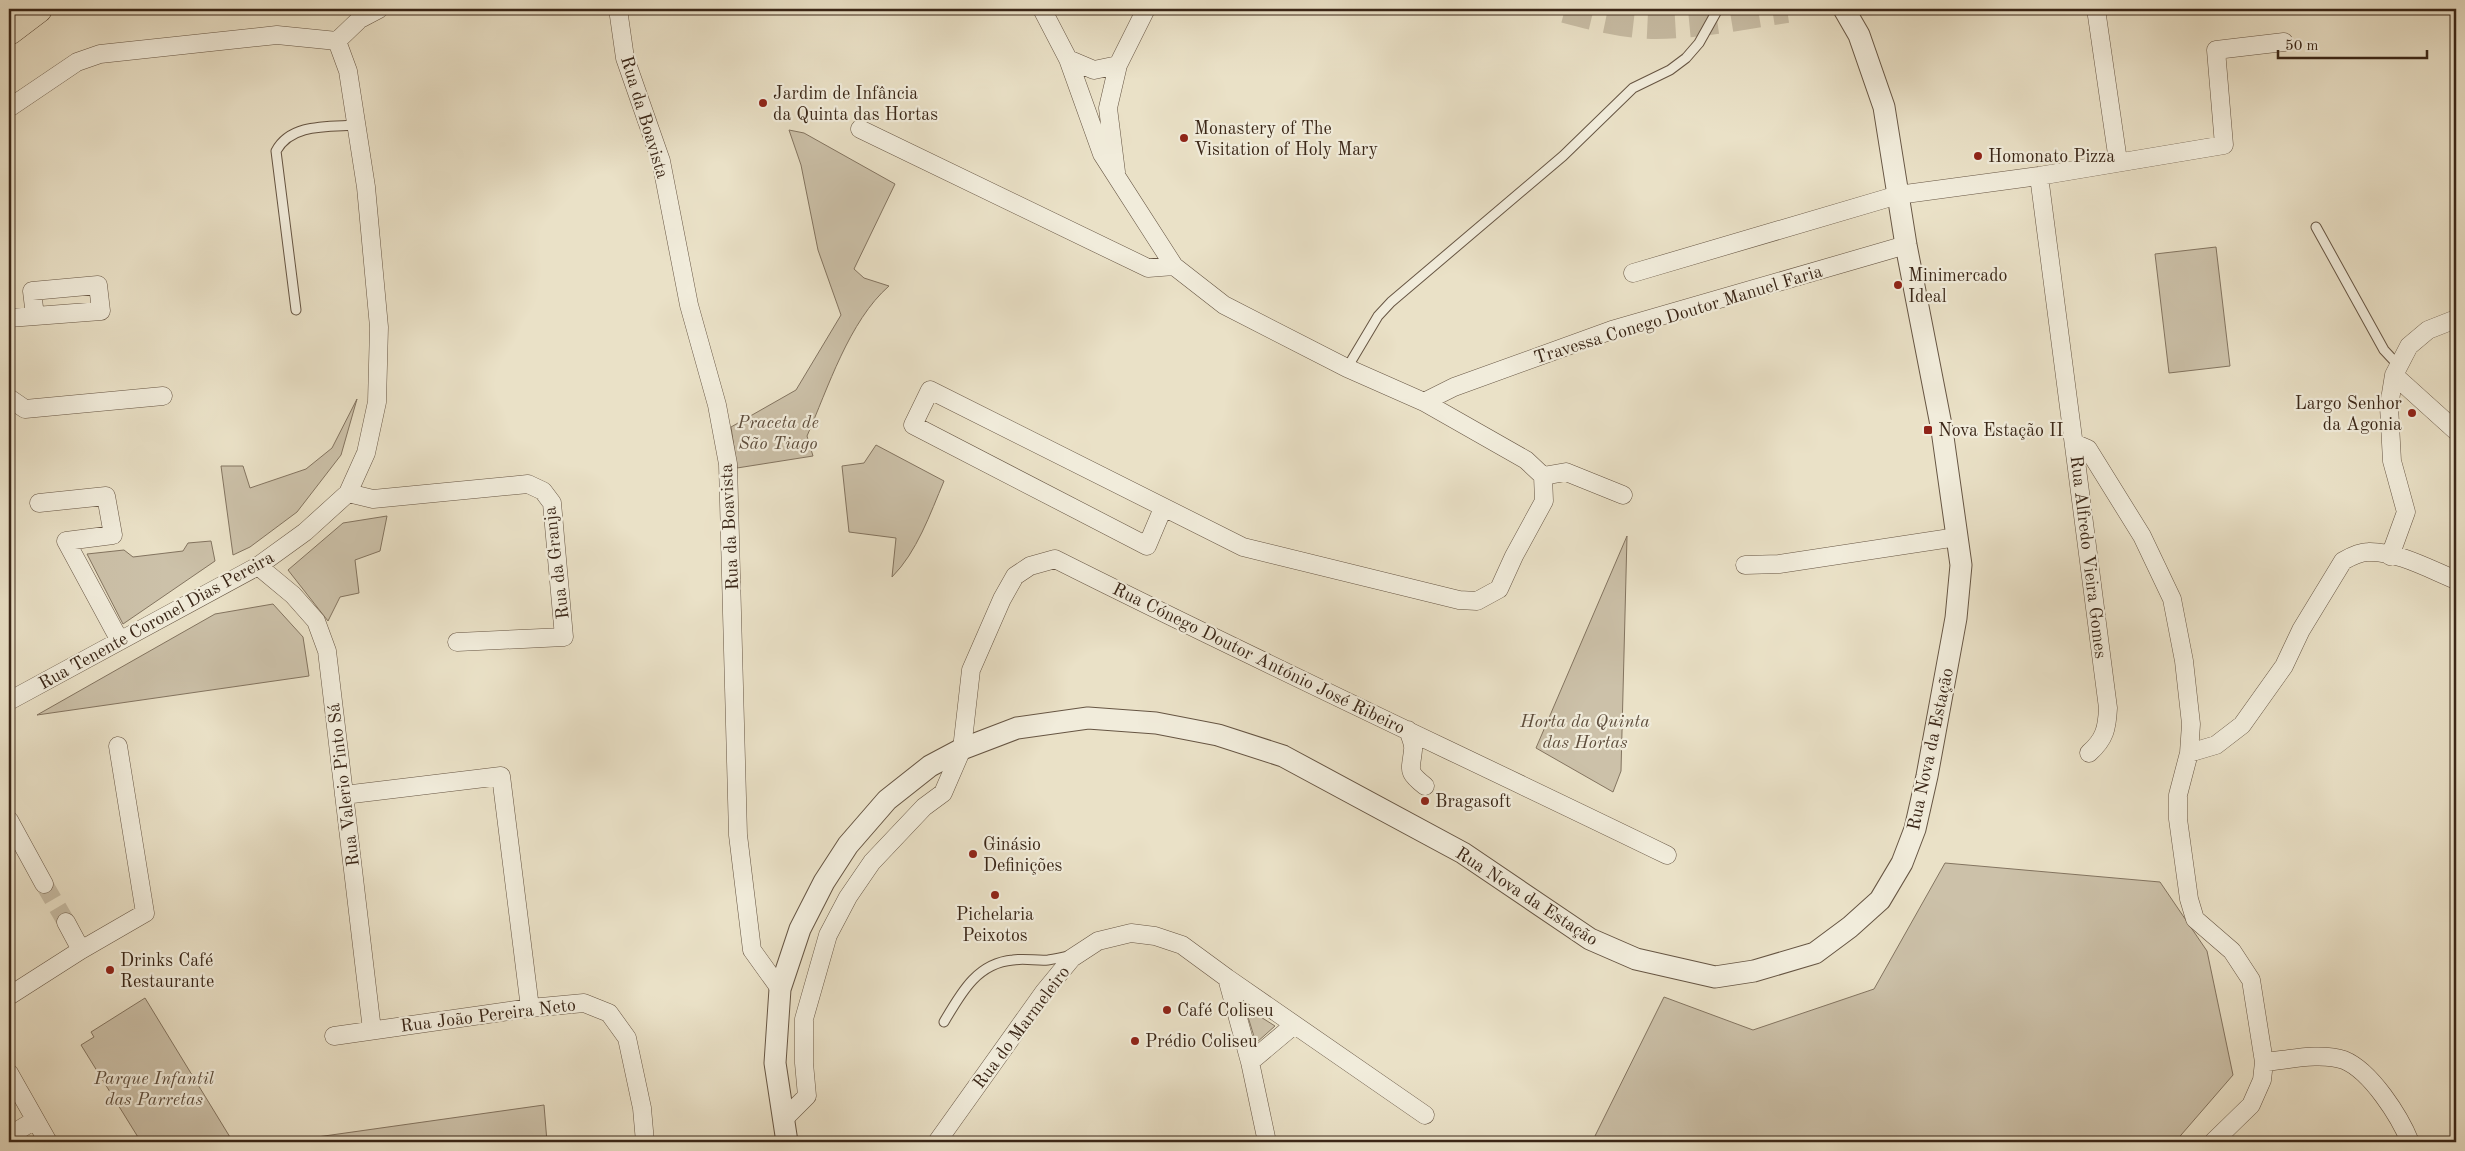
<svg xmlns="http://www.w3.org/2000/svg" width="2465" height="1151" viewBox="0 0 2465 1151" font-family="'Old Standard TT',serif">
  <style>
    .green { fill: #ccc1a9; stroke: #837460 }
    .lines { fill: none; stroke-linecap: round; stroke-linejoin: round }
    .minor-tunnel { stroke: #c7bca4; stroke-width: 18; stroke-dasharray: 18 9; stroke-linecap: butt }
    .trunk-tunnel { stroke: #c7bca4; stroke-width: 28; stroke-dasharray: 28 14; stroke-linecap: butt }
    .service-casing { stroke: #665543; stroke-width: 11 }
    .minor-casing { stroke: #665543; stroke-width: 19 }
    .tertiary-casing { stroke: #665543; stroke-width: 23 }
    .trunk-casing { stroke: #3a2617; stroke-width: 29 }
    .service { stroke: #f1ecdb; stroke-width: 9 }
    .minor { stroke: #f1ecdb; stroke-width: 18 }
    .tertiary { stroke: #f1ecdb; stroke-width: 21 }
    .trunk { stroke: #eae1c7; stroke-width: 28 }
    .poi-dot { fill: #8f2418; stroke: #f1ecdb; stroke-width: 2 }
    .labels { text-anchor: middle; stroke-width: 4.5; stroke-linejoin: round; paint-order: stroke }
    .poi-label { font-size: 18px; fill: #3a2617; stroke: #f1ecdb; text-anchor: start }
    .street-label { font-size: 18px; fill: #3a2617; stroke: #f1ecdb }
    .park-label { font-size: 18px; font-style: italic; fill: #5e4d3c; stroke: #f1ecdb }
  </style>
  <rect width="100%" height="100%" fill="#eae1c7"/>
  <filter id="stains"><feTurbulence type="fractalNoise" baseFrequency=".004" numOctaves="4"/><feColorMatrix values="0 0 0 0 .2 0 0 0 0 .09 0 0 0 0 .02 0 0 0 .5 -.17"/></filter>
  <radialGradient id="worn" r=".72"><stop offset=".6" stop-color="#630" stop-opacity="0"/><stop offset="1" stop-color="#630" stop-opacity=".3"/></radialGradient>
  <path class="green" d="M789,130L804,133L895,184L854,269L864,278L889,286C849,321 828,388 807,436L813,456L737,468L731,427L796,390L841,315L818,250L801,165Z
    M2216,247L2230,366L2169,373L2155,254Z
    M357,399L341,455L297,512L250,547L233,555L221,466H243L250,488L306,469L332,448Z
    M876,445L944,481C930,514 917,552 892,577L896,538L849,532L842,466L864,463Z
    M387,516L380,551L355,560L359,593L340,597L328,621L288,570L343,523Z
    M1627,536L1621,771L1613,792L1536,748Z
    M211,541L215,561L123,624L87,554L124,550L133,557L183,551L188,543Z
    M273,604L303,637L309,676L37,715L215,614Z
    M1945,863L2160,882L2207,951L2233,1075L2175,1142H1592L1664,997L1753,1030L1874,989Z
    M145,998L233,1142H141L81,1045L94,1037L91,1032Z
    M1245,1007L1275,1026L1256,1043Z
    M544,1105L547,1142H310V1138Z"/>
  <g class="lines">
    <path class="minor-tunnel" d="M44,884L66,922"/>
    <path class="trunk-tunnel" d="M1565,9C1595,17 1626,25 1656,25C1700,25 1744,15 1787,9"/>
    <defs>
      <path id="service" d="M2316,227L2384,350L2398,365
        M296,310L276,151C291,123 328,127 357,125
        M1347,368L1378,316L1391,302L1563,156L1633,88L1670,70L1686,58L1699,43L1718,9
        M944,1022C961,993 977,963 1013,960C1025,958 1037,961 1048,960C1056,959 1064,957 1071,955"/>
      <path id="minor" d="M618,9L625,58L661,161L689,305L717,405L728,464L738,835L752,950L780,989
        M1042,9L1068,59L1102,154L1174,266L1224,305L1347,368L1424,402L1526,460L1543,476L1544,501L1514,556L1499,589L1477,601L1459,600L1243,547L930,390L913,425L1147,546L1163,508
        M2096,9L2118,161
        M337,41L360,19L379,9
        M1068,59L1094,70L1118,65
        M9,108L77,62L100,54L277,35L337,41L348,71L366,187L379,327L377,402L366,453L348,493L305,532L258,566L9,701
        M860,129L1148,268L1174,266
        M1116,172L1108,108L1118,65L1146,9
        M2039,176L2108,708C2107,728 2105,739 2089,753
        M1633,273L1898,195L2039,176L2224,145L2216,50L2284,42
        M9,318L101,311L98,285L32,291L35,316
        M2394,375L2456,431
        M9,398L25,409L163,396
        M1424,402L1454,387L1612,330L1906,245
        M2074,443L2088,449L2142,536L2172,599L2184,661L2191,724L2189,753L2178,795V819L2189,899L2195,919L2232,951L2251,980L2264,1062L2262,1080L2251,1105L2213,1142
        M1543,476L1566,472L1623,495
        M348,493L373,499L528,484L543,491L552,503L564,637L457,642
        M39,503L106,496L113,535L66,541L120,641
        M2390,556L2406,512L2392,461L2389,406L2394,375L2409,346L2428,330L2456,319
        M1745,565L1779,564L1957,537
        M258,566L293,595L316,621L327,651L372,1030
        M1408,730C1410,736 1414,744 1413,750C1411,771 1406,771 1425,786
        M2189,753L2216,745L2242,725L2284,666L2301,630L2343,561C2350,557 2359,552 2368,552C2397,551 2429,569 2456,580
        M344,795L501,776L530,1008
        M9,820L44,884
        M66,922L81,950
        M1227,978L1425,1115
        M9,996L81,950L145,913L118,746
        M334,1036L530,1008L584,1003L609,1013L627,1038L642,1108L645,1142
        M1250,1062L1294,1025
        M2264,1062C2288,1060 2320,1052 2344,1060C2371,1071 2400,1117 2410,1142
        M9,1073L48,1142
        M783,1120L807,1096L804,1063V1019L828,935L848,897L872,862L924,807L943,793L962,749L971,670L1002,599L1015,576L1030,566L1055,559C1258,661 1463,756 1667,855
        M9,1136L35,1120
        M937,1142L1044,992L1072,958L1098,941L1131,933L1155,936L1182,945L1227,978L1250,1062L1267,1142"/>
      <path id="tertiary" d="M787,1142L775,1063L780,989L800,929L824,882L848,845L887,800L930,766L962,749L1017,728L1088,718L1156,723L1218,735L1283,756L1463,853L1590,939L1636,959L1715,977L1754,971L1815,953L1850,927L1880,900L1902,863L1915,829L1927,776L1956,618L1961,565L1942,430L1906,245L1884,107L1859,35L1844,9"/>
      <path id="trunk" d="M9,31L38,9"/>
    </defs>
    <use href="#service" class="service-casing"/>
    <use href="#minor" class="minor-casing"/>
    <use href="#tertiary" class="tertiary-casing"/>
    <use href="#trunk" class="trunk-casing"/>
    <use href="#service" class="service"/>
    <use href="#minor" class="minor"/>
    <use href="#tertiary" class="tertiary"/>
    <use href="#trunk" class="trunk"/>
  </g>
  <g class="poi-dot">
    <circle cx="763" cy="103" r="5"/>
    <circle cx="1184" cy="138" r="5"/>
    <circle cx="1978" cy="156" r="5"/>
    <circle cx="1898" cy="285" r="5"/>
    <circle cx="2412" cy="413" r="5"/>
    <rect x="1923" y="425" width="10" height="10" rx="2.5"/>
    <circle cx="1425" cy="801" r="5"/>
    <circle cx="973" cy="854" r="5"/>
    <circle cx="995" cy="895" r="5"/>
    <circle cx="110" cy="970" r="5"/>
    <circle cx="1167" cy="1010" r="5"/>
    <circle cx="1135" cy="1041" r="5"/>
  </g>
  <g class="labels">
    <g class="poi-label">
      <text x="773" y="99">Jardim de Infância<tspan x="773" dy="21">da Quinta das Hortas</tspan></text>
      <text x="1194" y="134">Monastery of The<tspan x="1194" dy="21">Visitation of Holy Mary</tspan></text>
      <text x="1988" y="162">Homonato Pizza</text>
      <text x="1908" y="281">Minimercado<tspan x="1908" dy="21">Ideal</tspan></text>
      <text x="2402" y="409" text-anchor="end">Largo Senhor<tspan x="2402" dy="21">da Agonia</tspan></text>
      <text x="1938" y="436">Nova Estação II</text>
      <text x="1435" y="807">Bragasoft</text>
      <text x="983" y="850">Ginásio<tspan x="983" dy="21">Definições</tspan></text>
      <text x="995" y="920" text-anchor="middle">Pichelaria<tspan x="995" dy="21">Peixotos</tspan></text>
      <text x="120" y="966">Drinks Café<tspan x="120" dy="21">Restaurante</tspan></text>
      <text x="1177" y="1016">Café Coliseu</text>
      <text x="1145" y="1047">Prédio Coliseu</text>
    </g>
    <g class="street-label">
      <text transform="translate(645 117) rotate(73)" y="6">Rua da Boavista</text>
      <text transform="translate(1678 314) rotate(-17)" y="6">Travessa Conego Doutor Manuel Faria</text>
      <text transform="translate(729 527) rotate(-93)" y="6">Rua da Boavista</text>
      <text transform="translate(2089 557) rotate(83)" y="6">Rua Alfredo Vieira Gomes</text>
      <text transform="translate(556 563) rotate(-97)" y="6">Rua da Granja</text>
      <text transform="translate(156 620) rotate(-29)" y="6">Rua Tenente Coronel Dias Pereira</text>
      <text transform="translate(1259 658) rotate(26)" y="6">Rua Cónego Doutor António José Ribeiro</text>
      <text transform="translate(1930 749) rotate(-78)" y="6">Rua Nova da Estação</text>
      <text transform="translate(343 785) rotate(-97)" y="6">Rua Valerio Pinto Sá</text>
      <text transform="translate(1527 896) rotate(33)" y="6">Rua Nova da Estação</text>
      <text transform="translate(488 1015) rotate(-7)" y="6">Rua João Pereira Neto</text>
      <text transform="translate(1021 1027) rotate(-53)" y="6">Rua do Marmeleiro</text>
    </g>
    <g class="park-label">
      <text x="778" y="428">Praceta de<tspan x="778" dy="21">São Tiago</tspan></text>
      <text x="1585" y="727">Horta da Quinta<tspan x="1585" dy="21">das Hortas</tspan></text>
      <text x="154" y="1084">Parque Infantil<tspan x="154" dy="21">das Parretas</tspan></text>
    </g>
  </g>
  <rect width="2465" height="1151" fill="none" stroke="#eae1c7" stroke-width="30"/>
  <rect x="10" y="10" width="2445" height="1131" fill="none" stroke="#3a2617" stroke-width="2.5"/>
  <rect x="15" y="15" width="2435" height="1121" fill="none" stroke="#3a2617"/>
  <path d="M2278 50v8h149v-8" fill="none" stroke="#3a2617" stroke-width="2.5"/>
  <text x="2285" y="50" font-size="15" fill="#3a2617" stroke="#f1ecdb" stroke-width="4" paint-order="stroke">50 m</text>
  <rect width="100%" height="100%" filter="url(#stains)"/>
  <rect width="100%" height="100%" fill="url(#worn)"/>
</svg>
